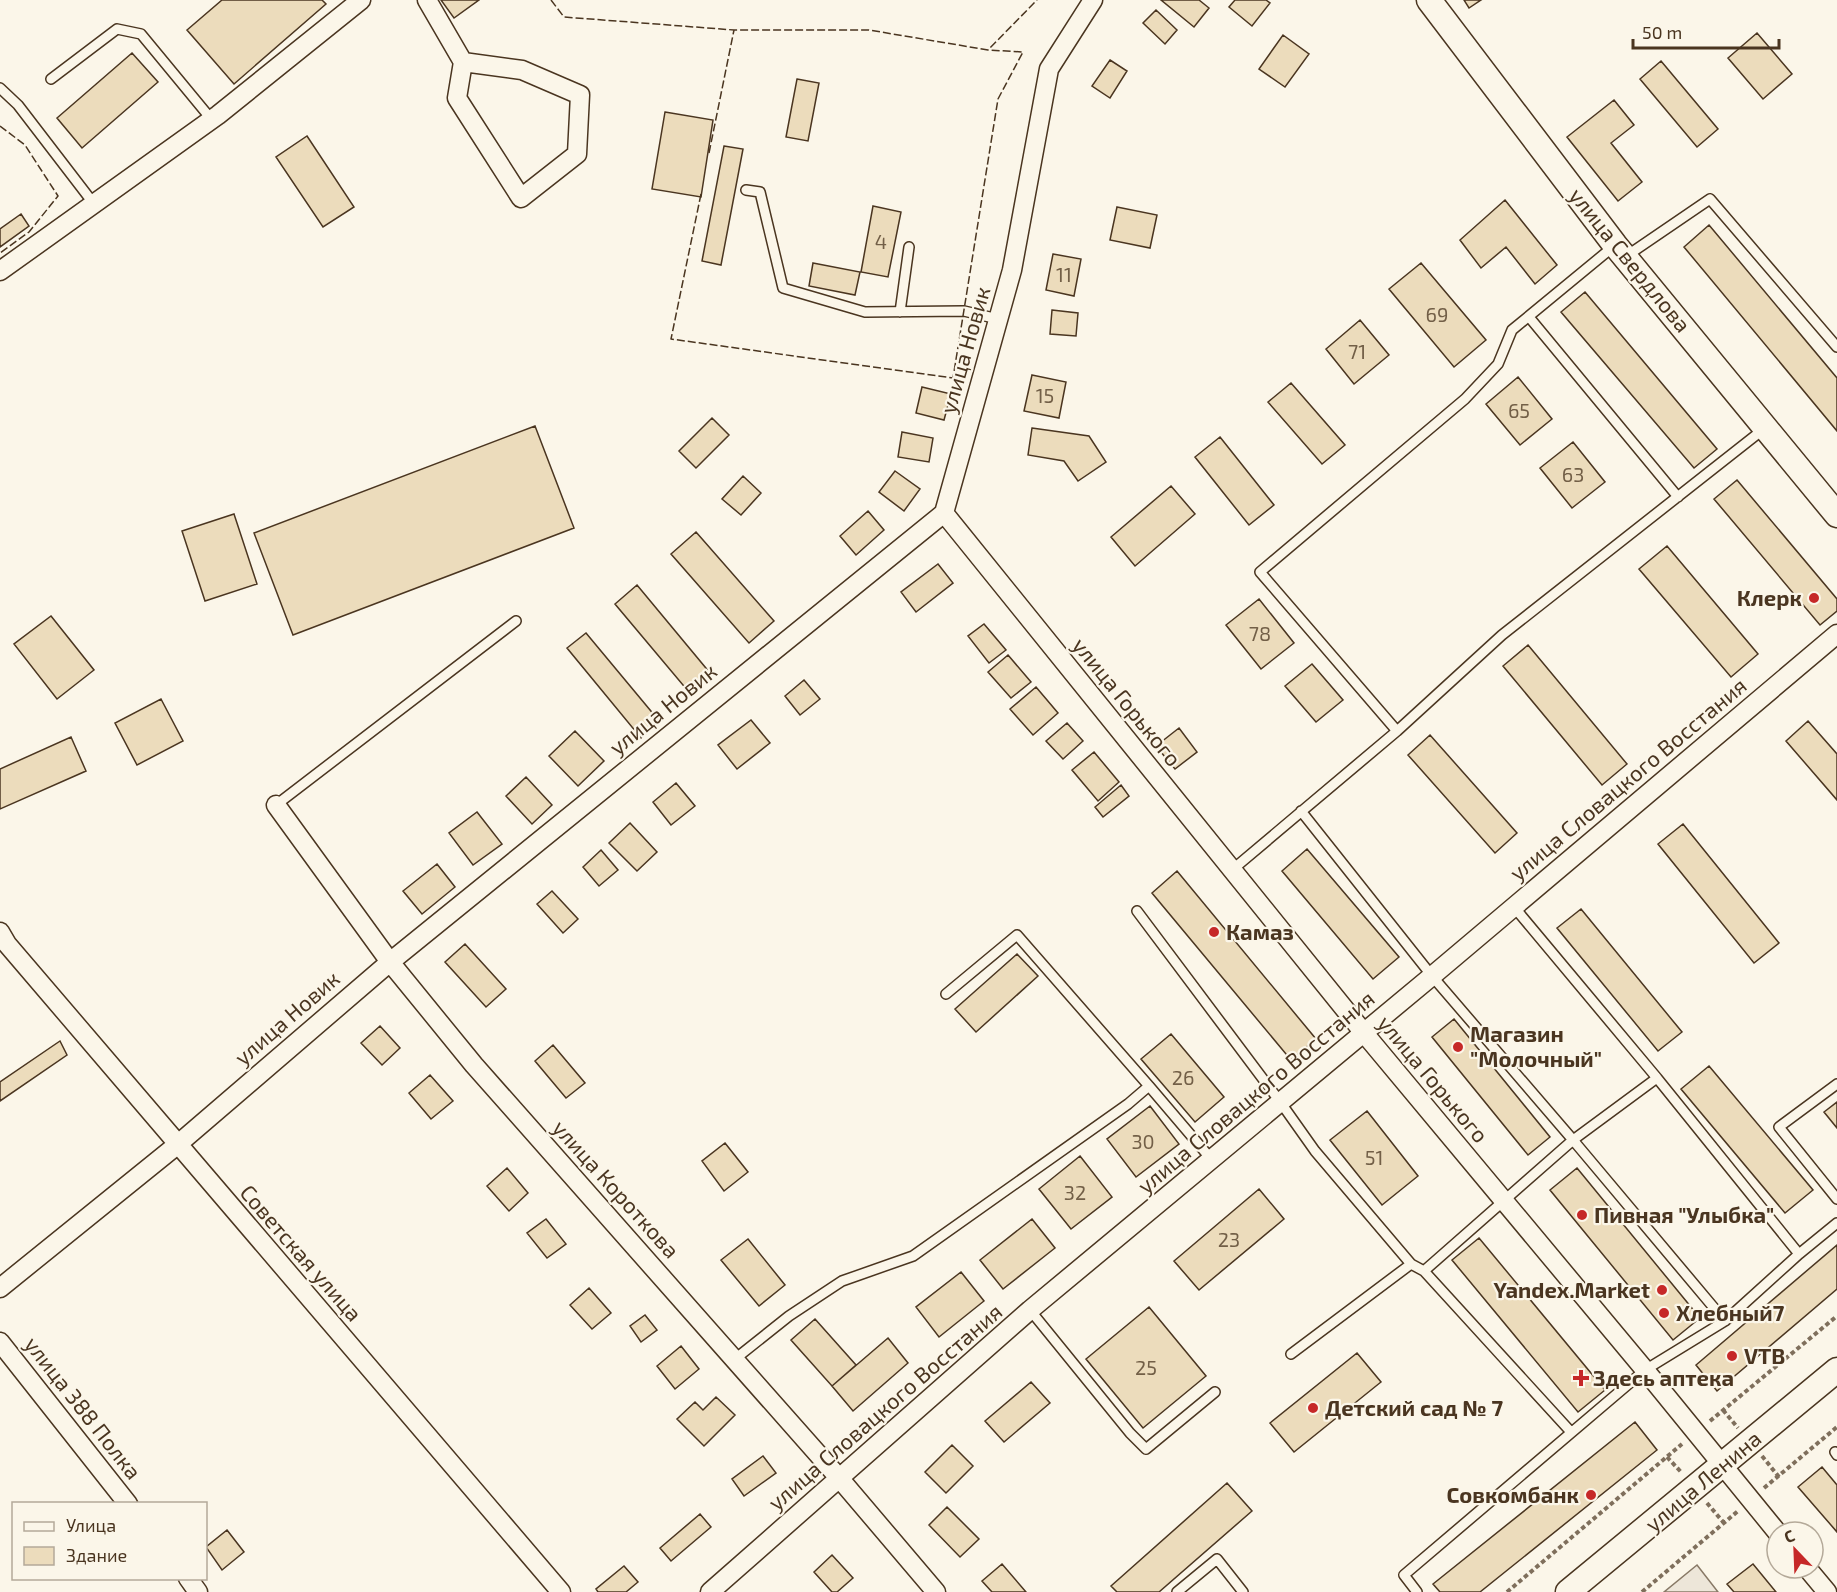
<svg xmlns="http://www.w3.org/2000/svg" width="1837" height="1592" viewBox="0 0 1837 1592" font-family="'Exo 2',sans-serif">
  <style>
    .green { fill: #ede6d9; stroke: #887966; stroke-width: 1.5 }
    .building { fill: #ecdcbc; stroke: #4a3520; stroke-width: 1.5 }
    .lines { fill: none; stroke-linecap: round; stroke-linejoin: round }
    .lane-casing { stroke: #4a3520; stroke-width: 12 }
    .street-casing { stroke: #4a3520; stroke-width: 21 }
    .secondary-casing { stroke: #4a3520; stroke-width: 27 }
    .path { stroke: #7f6f5c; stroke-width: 4; stroke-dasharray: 4.5 3; stroke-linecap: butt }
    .lane { stroke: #fbf6e9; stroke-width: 9 }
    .street { stroke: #fbf6e9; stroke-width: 18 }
    .secondary { stroke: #fbf6e9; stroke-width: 24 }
    .fence { stroke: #4a3520; stroke-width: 1.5; stroke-dasharray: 8 3; stroke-linecap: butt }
    .poi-dot { fill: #c62828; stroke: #fbf6e9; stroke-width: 2 }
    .labels { text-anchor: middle; stroke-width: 4.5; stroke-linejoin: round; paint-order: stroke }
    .number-label { font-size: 20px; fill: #725f47 }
    .street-label { font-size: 22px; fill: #4a3520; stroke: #fbf6e9 }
    .poi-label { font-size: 22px; font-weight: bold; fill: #4a3520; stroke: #fbf6e9; text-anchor: start }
  </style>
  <rect width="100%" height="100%" fill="#fbf6e9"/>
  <path class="green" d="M1697,1565L1718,1592H1664Z"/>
  <path class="building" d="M222,0H322L326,4L234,84L187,30Z
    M441,0H479L454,18Z
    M1161,0H1199L1209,8L1194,27Z
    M1235,0H1266L1270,3L1252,26L1229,7Z
    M1464,0H1481L1469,8Z
    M1156,10L1177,30L1165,44L1143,23Z
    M1757,33L1792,74L1763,99L1728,58Z
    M1283,35L1309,54L1285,87L1259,69Z
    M132,53L158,82L82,148L57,118Z
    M1110,60L1127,71L1110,98L1092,86Z
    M1661,61L1718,129L1697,147L1640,79Z
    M797,79L819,83L808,141L786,137Z
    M1614,100L1634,125L1611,143L1642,182L1618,201L1567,137Z
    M665,112L713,120L701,197L652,189Z
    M307,136L354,207L323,227L276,157Z
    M724,146L743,149L721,265L702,261Z
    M1505,200L1557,265L1535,284L1506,247L1481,268L1460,240Z
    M873,206L901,212L888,277L861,272Z
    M1117,207L1157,215L1150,248L1110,240Z
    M21,214L29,226L0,247V229Z
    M1709,225L1837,378V431L1684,247Z
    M1053,254L1081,259L1074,296L1046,290Z
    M813,263L860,272L855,295L809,286Z
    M1421,263L1486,340L1454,367L1389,289Z
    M1585,292L1717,449L1694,468L1561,312Z
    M1052,310L1078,313L1076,336L1050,334Z
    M1360,320L1389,355L1354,384L1326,349Z
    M1032,375L1066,382L1059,418L1024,411Z
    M1518,377L1552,419L1520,445L1486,404Z
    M1291,383L1345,445L1322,464L1268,402Z
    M922,387L951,394L944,420L916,413Z
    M712,418L729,435L696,468L679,451Z
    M535,426L574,528L293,635L254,533Z
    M1032,428L1089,436L1106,462L1078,481L1064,461L1028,455Z
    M902,432L933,438L929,462L898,457Z
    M1220,437L1274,505L1249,525L1195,457Z
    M1573,442L1605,482L1572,508L1540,468Z
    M895,471L920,489L904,511L879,492Z
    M743,476L761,493L741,515L722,499Z
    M1737,480L1837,599V611L1820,625L1714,499Z
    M1171,486L1195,514L1135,566L1111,537Z
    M868,511L884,530L856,555L840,536Z
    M234,514L257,584L205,601L182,531Z
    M696,532L774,621L749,643L671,554Z
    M1667,546L1758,654L1731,677L1639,569Z
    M938,564L953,583L916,612L901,592Z
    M637,585L710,673L688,691L615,604Z
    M1259,599L1294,643L1261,669L1226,625Z
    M51,616L94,670L57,699L14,644Z
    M984,624L1006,650L989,663L968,636Z
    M586,633L660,722L641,738L567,648Z
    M1528,645L1627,764L1602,785L1503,666Z
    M1008,655L1031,682L1011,698L988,672Z
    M1312,664L1343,700L1316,722L1285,686Z
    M804,680L820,699L800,715L785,696Z
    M1036,687L1058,713L1033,735L1010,709Z
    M161,699L183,741L137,765L115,723Z
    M751,720L770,743L737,769L718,745Z
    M1808,721L1837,754V800L1786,741Z
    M1067,723L1083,741L1063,759L1046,741Z
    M1179,728L1197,752L1175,769L1156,746Z
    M575,731L604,761L578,786L549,756Z
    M1430,735L1517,833L1495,853L1408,755Z
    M71,737L86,771L0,809V769Z
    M1094,752L1119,782L1098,801L1072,770Z
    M526,777L552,805L532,824L506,796Z
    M676,783L695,806L671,825L653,802Z
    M1121,785L1129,796L1103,817L1095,807Z
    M477,812L502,844L473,865L449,833Z
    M630,823L657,852L637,871L609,843Z
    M1683,824L1779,943L1754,963L1658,844Z
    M1307,849L1399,957L1373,979L1282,871Z
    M601,850L618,870L599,886L583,867Z
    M437,864L455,887L422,914L403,891Z
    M1177,871L1316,1039L1291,1060L1152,893Z
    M552,891L578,919L563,933L537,904Z
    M1581,909L1682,1032L1658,1051L1557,928Z
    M465,944L506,989L486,1007L445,962Z
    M1017,954L1038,976L976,1032L955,1009Z
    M1454,1019L1550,1137L1528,1155L1432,1037Z
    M380,1026L400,1048L382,1065L361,1043Z
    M1171,1034L1224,1097L1195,1122L1141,1059Z
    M60,1041L67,1055L0,1101V1082Z
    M553,1045L585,1083L566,1098L535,1061Z
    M1709,1066L1813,1190L1785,1213L1681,1089Z
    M430,1075L453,1101L431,1119L409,1093Z
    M1837,1102V1128L1824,1112Z
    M1150,1106L1179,1144L1136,1177L1107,1139Z
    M1367,1111L1418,1176L1382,1205L1330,1140Z
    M725,1143L748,1172L724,1191L702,1161Z
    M1080,1156L1112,1197L1071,1229L1039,1189Z
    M507,1168L528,1193L509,1211L487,1186Z
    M1577,1168L1700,1318L1673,1340L1550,1190Z
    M1259,1189L1284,1219L1199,1290L1174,1261Z
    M546,1219L566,1244L547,1258L527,1233Z
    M1032,1219L1055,1248L1003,1289L980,1260Z
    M1479,1238L1605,1390L1578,1412L1452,1260Z
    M748,1239L785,1285L759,1306L721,1260Z
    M1837,1245V1289L1717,1391L1696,1365Z
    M961,1272L984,1301L939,1337L916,1307Z
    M589,1288L611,1313L592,1329L570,1305Z
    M1149,1307L1206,1376L1143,1428L1086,1359Z
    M645,1315L657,1330L641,1342L630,1326Z
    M815,1319L856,1365L832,1386L791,1340Z
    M888,1338L908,1363L853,1411L832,1386Z
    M681,1346L699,1369L675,1389L657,1366Z
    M1357,1353L1381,1382L1294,1452L1270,1423Z
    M1031,1382L1050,1403L1004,1442L985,1421Z
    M716,1397L735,1415L704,1446L677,1419L695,1402L703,1410Z
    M1635,1422L1657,1450L1480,1592H1440L1433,1584Z
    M952,1445L973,1466L946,1493L925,1472Z
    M763,1456L776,1473L744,1496L732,1479Z
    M1822,1467L1837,1485V1532L1798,1487Z
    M1227,1483L1252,1511L1159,1592H1117L1111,1586Z
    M947,1507L979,1539L960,1557L929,1525Z
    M700,1514L711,1527L671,1561L660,1548Z
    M227,1530L244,1552L222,1570L206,1547Z
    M832,1555L853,1578L837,1592H832L814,1572Z
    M1002,1564L1026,1592H992L982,1581Z
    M1753,1564L1776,1592H1734L1727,1584Z
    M624,1566L638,1582L626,1592H598L596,1589Z"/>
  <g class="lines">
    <defs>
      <path id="lane" d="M51,79L117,29L141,34L212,120
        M0,88L18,105L94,204
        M746,190L760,192L783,288L865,312L964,311L998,319
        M1625,257L1710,199L1837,347
        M900,312L909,247
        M1529,317L1678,497
        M1397,731L1502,635L1765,428
        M276,805L516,621
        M1232,870L1397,731L1260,572L1465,399L1498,364L1512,330L1614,246
        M1514,907L1657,1078L1573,1140L1725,1321
        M1137,911L1281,1103L1315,1151L1411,1264L1424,1271L1573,1140L1432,976L1301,811
        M946,994L1017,935L1149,1086
        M1657,1078L1799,1254
        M1837,1084L1779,1127L1837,1199
        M1424,1271L1571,1432
        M1030,1310L1130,1433L1146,1449L1215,1392
        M1291,1354L1411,1264
        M735,1359L789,1316L842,1281L913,1256L1128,1104L1149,1086L1212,1160
        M1835,1452L1837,1455
        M1177,1592L1217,1559L1243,1592
        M1417,1592L1404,1575L1645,1370L1725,1321L1799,1254L1837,1223"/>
      <path id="street" d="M427,0L463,62L457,98L521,198L577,154L580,95L522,70L463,62
        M0,271L218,115L361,0
        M944,513L1364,1033L1645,1370L1777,1532
        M276,805L390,962L474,1065L840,1479L936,1592
        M0,932L7,944L561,1592
        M0,1288L177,1145L390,962L944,513L1012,270L1049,69L1093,0
        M0,1342L128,1504
        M1807,1568L1827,1592
        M188,1578L198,1592
        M710,1592L1030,1310L1432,976L1837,634"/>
      <path id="secondary" d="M1429,0L1615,245L1837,515
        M1568,1592L1837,1370"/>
    </defs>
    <use href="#lane" class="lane-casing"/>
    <use href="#street" class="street-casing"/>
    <use href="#secondary" class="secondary-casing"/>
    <path class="path" d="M1723,1410L1738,1428
      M1710,1421L1837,1316
      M1762,1456L1779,1477
      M1667,1457L1681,1472
      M1764,1488L1837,1427
      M1707,1503L1724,1523
      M1507,1592L1682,1444
      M1642,1592L1738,1511"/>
    <use href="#lane" class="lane"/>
    <use href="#street" class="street"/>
    <use href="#secondary" class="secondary"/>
    <path class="fence" d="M551,0L564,17L734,30H869L988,50L1037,0
      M0,126L25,145L58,196L29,232L0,253
      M709,153L734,30
      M701,194L671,339L953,378L998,99L1023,52L988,50"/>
  </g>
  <g class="poi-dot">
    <circle cx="1814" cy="598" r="6"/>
    <circle cx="1214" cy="932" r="6"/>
    <circle cx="1458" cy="1047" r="6"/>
    <circle cx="1582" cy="1215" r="6"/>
    <circle cx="1662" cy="1290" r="6"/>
    <circle cx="1664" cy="1313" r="6"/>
    <circle cx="1732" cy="1356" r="6"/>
    <path d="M1578 1369h6v6h6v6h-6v6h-6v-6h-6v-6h6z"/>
    <circle cx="1313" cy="1408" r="6"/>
    <circle cx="1591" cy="1495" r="6"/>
  </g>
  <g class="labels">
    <g class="number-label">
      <text x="881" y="249">4</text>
      <text x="1064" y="282">11</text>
      <text x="1437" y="322">69</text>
      <text x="1357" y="359">71</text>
      <text x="1045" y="403">15</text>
      <text x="1519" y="418">65</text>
      <text x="1573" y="482">63</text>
      <text x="1260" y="641">78</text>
      <text x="1183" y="1085">26</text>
      <text x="1143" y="1149">30</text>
      <text x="1374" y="1165">51</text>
      <text x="1075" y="1200">32</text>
      <text x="1229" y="1247">23</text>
      <text x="1146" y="1375">25</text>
    </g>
    <g class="street-label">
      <text transform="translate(1630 260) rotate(51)" y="8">улица Свердлова</text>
      <text transform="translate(965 350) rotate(-74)" y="8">улица Новик</text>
      <text transform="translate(1127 702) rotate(51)" y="8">улица Горького</text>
      <text transform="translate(663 709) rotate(-39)" y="8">улица Новик</text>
      <text transform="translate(1628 779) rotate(-40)" y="8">улица Словацкого Восстания</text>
      <text transform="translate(287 1018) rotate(-41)" y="8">улица Новик</text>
      <text transform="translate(1433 1079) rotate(50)" y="8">улица Горького</text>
      <text transform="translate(1256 1092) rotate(-40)" y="8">улица Словацкого Восстания</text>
      <text transform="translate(616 1189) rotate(48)" y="8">улица Короткова</text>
      <text transform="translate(301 1253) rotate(49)" y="8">Советская улица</text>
      <text transform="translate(885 1407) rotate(-41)" y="8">улица Словацкого Восстания</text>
      <text transform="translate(83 1408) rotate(52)" y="8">улица 388 Полка</text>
      <text transform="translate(1703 1481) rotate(-40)" y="8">улица Ленина</text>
    </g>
    <g class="poi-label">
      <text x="1802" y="606" text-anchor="end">Клерк</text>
      <text x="1226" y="940">Камаз</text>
      <text x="1470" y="1042">Магазин<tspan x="1470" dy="25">"Молочный"</tspan></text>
      <text x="1594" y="1223">Пивная "Улыбка"</text>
      <text x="1650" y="1298" text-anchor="end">Yandex.Market</text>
      <text x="1676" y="1321">Хлебный7</text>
      <text x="1744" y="1364">VTB</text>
      <text x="1593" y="1386">Здесь аптека</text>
      <text x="1325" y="1416">Детский сад № 7</text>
      <text x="1579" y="1503" text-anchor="end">Совкомбанк</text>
    </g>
  </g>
  <rect x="12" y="1502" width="195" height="78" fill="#fbf6e9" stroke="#b4a999" stroke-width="1.5"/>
  <rect x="24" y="1522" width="30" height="9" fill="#fbf6e9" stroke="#b4a999" stroke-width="1.5"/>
  <text x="66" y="1532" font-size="18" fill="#4a3520">Улица</text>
  <rect x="24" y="1547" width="30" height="18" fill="#ecdcbc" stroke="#b4a999" stroke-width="1.5"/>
  <text x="66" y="1562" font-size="18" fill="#4a3520">Здание</text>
  <g transform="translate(1795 1550) rotate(337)"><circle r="28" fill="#fbf6e9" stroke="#b4a999" stroke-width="1.5"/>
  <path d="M0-4.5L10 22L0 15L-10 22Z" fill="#c62828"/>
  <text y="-9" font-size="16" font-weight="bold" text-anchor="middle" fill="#4a3520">С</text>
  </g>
  <path d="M1633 39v9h146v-9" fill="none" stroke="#4a3520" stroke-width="3"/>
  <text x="1642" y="39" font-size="18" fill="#4a3520" stroke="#fbf6e9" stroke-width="4.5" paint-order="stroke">50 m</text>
</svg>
